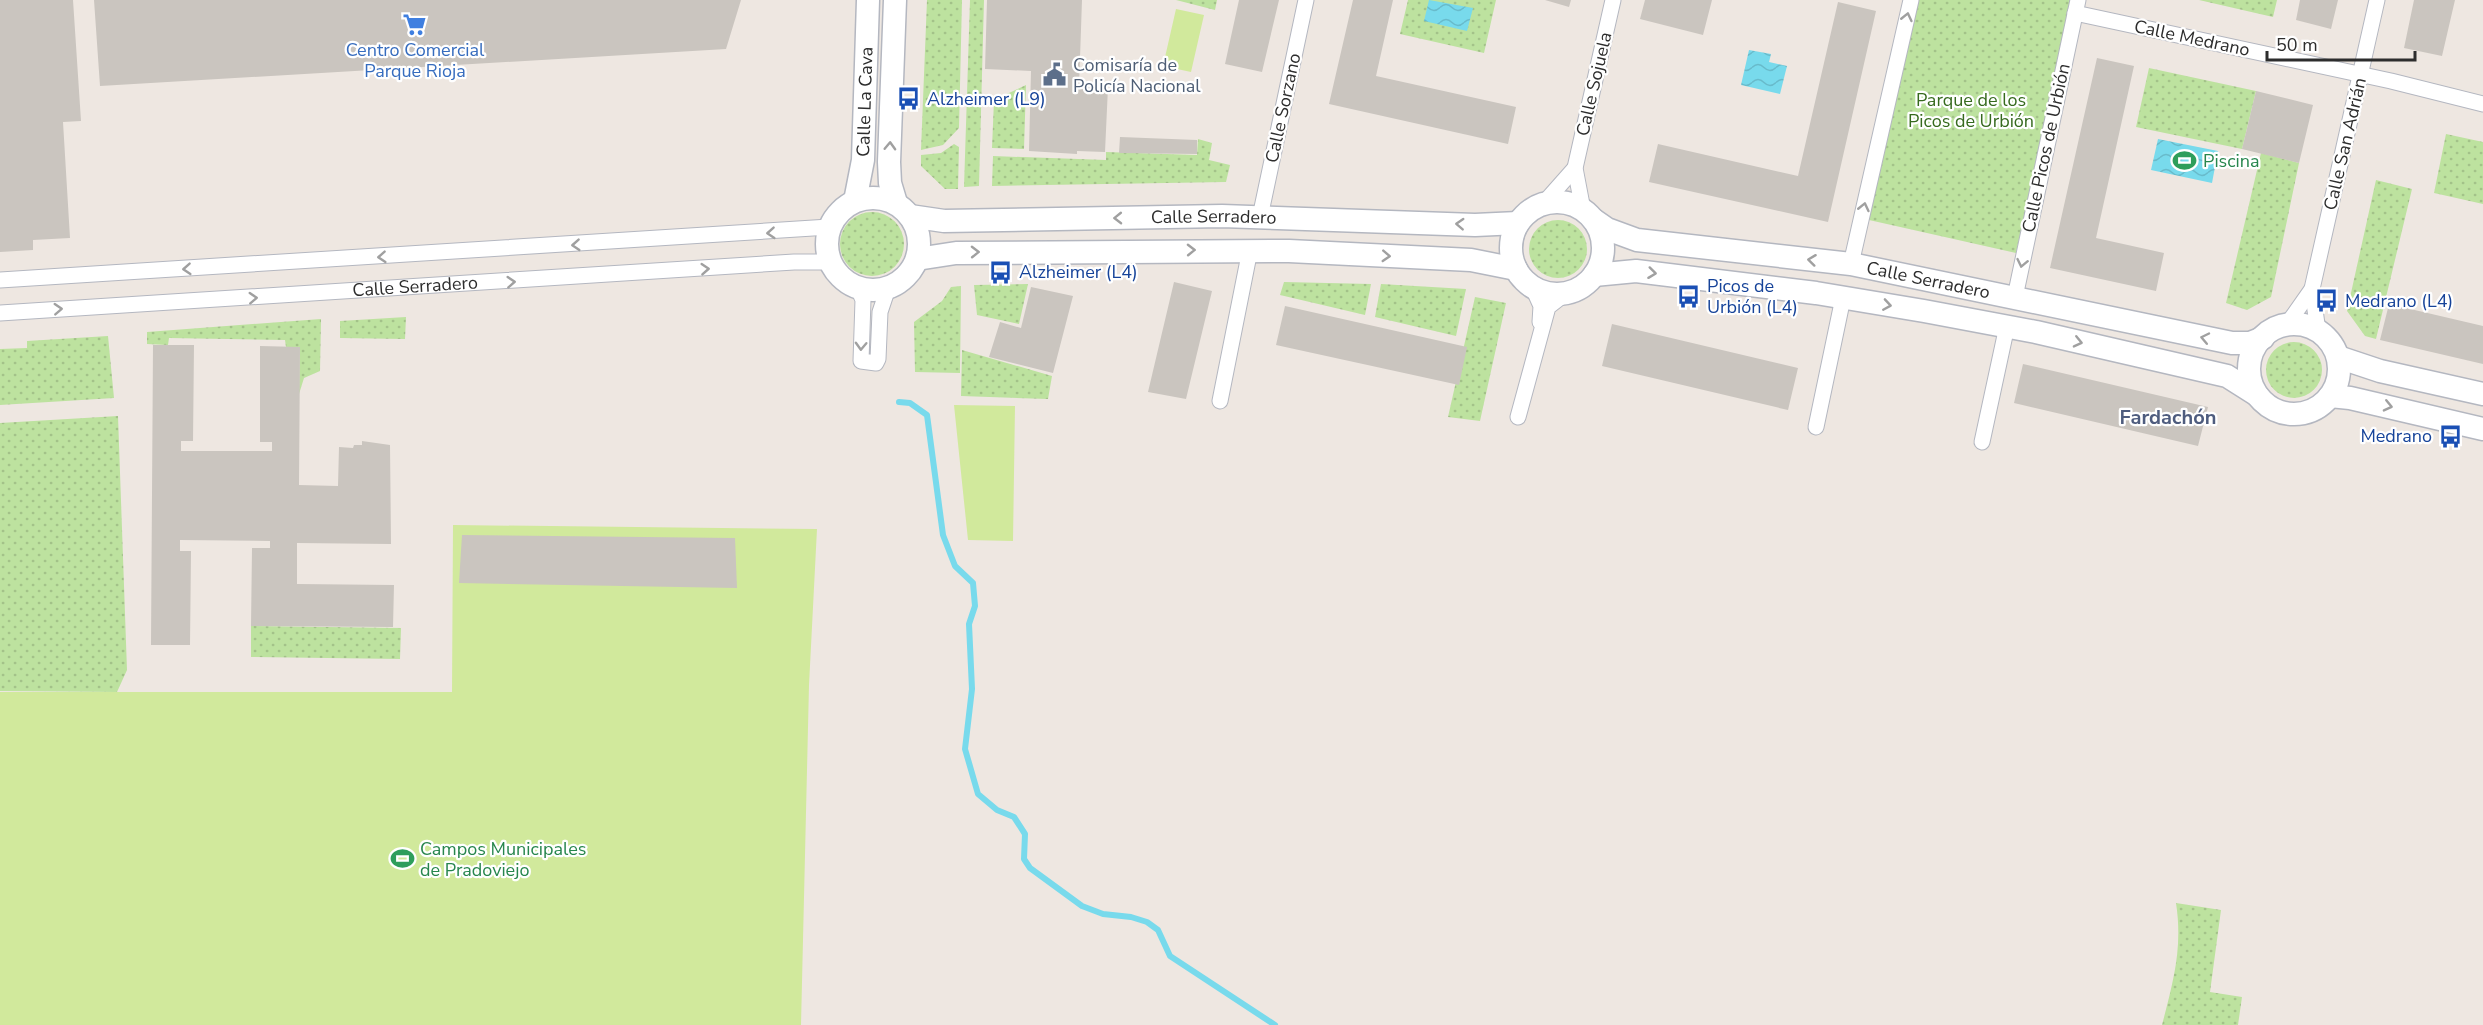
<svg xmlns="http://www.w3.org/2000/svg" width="2483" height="1025" viewBox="0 0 2483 1025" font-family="'Nunito Sans',sans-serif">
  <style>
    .park { fill: url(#park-dots) }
    .pitch { fill: #d1e99c }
    .water { fill: url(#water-waves) }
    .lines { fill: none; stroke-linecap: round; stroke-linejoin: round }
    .stream { stroke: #78daec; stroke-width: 6 }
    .building { fill: #cac5bf }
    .street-casing { stroke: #b4b7c0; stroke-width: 17 }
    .secondary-casing { stroke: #b4b7c0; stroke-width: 25 }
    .street { stroke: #fff; stroke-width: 15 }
    .secondary { stroke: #fff; stroke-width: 22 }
    .oneway { stroke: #a0a0a0 }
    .labels { text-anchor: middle; stroke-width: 4.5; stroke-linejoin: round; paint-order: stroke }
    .street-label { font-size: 18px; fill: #2d2d2d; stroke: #fff }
    .shop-label { font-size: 18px; fill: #366cbe; stroke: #fff }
    .service-label { font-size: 18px; fill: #4e5e75; stroke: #fff; text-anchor: start }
    .transit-label { font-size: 18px; fill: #164399; stroke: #fff; text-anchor: start }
    .park-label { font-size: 18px; fill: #366a1e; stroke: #fff }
    .leisure-label { font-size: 18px; fill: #27864d; stroke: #fff; text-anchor: start }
    .neighbourhood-label { font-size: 20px; font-weight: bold; fill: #4e5c7e; stroke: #fff }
  </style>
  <defs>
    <pattern id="park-dots" width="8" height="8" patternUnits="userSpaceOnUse" patternTransform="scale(1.5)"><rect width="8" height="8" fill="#bde29f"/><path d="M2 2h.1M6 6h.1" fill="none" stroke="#a3c289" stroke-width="1.8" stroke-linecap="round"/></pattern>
    <pattern id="water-waves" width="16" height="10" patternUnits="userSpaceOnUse" patternTransform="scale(1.5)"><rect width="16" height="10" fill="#78daec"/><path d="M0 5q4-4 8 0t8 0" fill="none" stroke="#68bbcb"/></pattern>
  </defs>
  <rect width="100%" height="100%" fill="#eee7e1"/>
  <path class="park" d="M927,0H962L959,128L943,145L921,150Z
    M970,0H984L979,186L964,187Z
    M1176,0H1217L1215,10Z
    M1408,0H1496L1484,53L1400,34Z
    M1919,0H2072L2016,253L1869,220Z
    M2199,0H2277L2273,17Z
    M2149,68L2256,91L2242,149L2136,127Z
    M1026,85L1024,149L992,148L994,100Z
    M2446,134L2483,142V204L2434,193Z
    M1198,139L1212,143L1209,160L1230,165L1226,182L992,186L993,156L1106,160V152L1197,155Z
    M954,144L959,147L958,189H945L921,166V155L941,153Z
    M2261,153L2299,163L2271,297L2247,310L2226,303Z
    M2376,180L2412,189L2376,339L2365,336L2347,311Z
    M840 244a32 32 0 1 1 64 0a32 32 0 1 1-64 0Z
    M1529 249a29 29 0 1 1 58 0a29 29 0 1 1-58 0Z
    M1284,282L1371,284L1365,315L1280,295Z
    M1028,284L1019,324L977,315L974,285Z
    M1381,284L1466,289L1456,336L1375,317Z
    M961,286L960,373L915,372L914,322L942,301L951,287Z
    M1475,297L1506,303L1480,421L1448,417Z
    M406,317L405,339L340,338V321Z
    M321,319L320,371L304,378L299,394L300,347H286L285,340L169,338L168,345L147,344V332Z
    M108,336L114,398L0,405V349L27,348V341Z
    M2266 370a28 28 0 1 1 56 0a28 28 0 1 1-56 0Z
    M962,350L1052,376L1048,399L961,396Z
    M118,416L127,670L117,692L0,691V423Z
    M251,626L401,628L400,659L251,657Z
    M2176,903L2221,910L2210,992L2242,997L2238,1025H2162C2173,982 2183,948 2176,903Z"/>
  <path class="pitch" d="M1176,9L1204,15L1191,72L1163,66Z
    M954,405L1015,406L1013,541L968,540Z
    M453,525L817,529L809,685L801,1025H0V692H452Z"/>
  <path class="water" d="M1429,0L1473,8L1467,31L1424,21Z
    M1749,50L1771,54L1769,62L1787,66L1780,94L1741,85Z
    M2158,139L2218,151L2212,183L2151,170Z"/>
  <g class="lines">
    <path class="stream" d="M899,402L910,403L927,415L943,535L955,566L973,583L975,606L969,624L972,689L965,749L978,794L997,810L1014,817L1025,834L1024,859L1030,868L1082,906L1103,914L1131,917L1147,922L1158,930L1170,956L1275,1025"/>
  </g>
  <path class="building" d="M0,0H73L81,121L63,122L70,238L33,240V250L0,252Z
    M94,0H741L726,49L100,86Z
    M987,0H1082L1079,87H1108L1105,152L1077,151V154L1029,151L1031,71L985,69Z
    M1239,0H1279L1262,72L1225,64Z
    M1353,0H1393L1376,76L1516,107L1508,144L1329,104Z
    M1545,0H1571L1569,7Z
    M1645,0H1712L1703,35L1640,19Z
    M2300,0H2338L2331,29L2296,20Z
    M2414,0H2455L2442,56L2404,48Z
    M1838,2L1876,11L1828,222L1649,182L1658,144L1798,176Z
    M2097,58L2134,66L2096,238L2164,253L2156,291L2050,268Z
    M2256,91L2313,105L2299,163L2242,149Z
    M1120,137L1197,140V154L1119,153Z
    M1174,282L1212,291L1186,399L1148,392Z
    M1031,287L1073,296L1053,373L989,357L1000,322L1021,328Z
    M2389,304L2483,326V364L2380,340Z
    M1285,306L1467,347L1459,385L1276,345Z
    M1612,324L1798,368L1788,410L1602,366Z
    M153,345H194L193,441H181V451H272V442H260V346L300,347L299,485L338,486L339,447L353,448L354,445H362V441L390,445L391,544L297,543V584L394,585L393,627L251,626L252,548H270V541L180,540V551H191L190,645H151Z
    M2023,364L2208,407L2198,446L2014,403Z
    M462,535L735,538L737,588L459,583Z"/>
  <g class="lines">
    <defs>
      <g id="street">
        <path d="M2075,13L2391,81L2483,104"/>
        <path d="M1544,203L1575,168"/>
        <path d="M1583,210L1575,168L1613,0"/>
        <path d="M1260,217L1306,0"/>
        <path d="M1851,264L1911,0"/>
        <path d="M0,280L829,227"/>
        <path d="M1532,286L1541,306L1540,322"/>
        <path d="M858,288L863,300L861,361L876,363L878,359L880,312L888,288"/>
        <path d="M2015,297L2078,0"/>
        <path id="s1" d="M0,313L794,262H830"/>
        <path d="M2286,326L2312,289"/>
        <path d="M2318,331L2312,289L2377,0"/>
        <path d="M1220,401L1250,250"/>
        <path d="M1518,417L1548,307L1566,293"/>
        <path d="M1816,427L1843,298"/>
        <path d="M1982,442L2007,326"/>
      </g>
      <g id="secondary">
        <path d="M895,0L889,162L890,183L896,203"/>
        <circle cx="873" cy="244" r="46"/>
        <path id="s2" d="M855,201L863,160L868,0"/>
        <circle cx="1557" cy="248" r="46"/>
        <path id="s3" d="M910,216L944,221L1222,216L1475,225L1518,223"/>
        <path id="s4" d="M1594,220L1607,229L1637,240L1851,264L2232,343H2250L2263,338"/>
        <path d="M917,259L956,253L1289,251L1471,260L1516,269"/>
        <path d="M1594,275L1636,271L1816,293L1924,311L2036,332L2227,376L2257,395"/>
        <circle cx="2294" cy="369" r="45"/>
        <path d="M2338,357L2380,371L2483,394"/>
        <path d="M2330,396L2350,398L2483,429"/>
      </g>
    </defs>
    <use href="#street" class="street-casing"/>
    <use href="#secondary" class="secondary-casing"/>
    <use href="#street" class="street"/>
    <use href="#secondary" class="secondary"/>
  </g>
  <defs><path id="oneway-chevron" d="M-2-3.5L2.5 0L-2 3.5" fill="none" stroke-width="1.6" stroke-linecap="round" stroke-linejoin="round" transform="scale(1.5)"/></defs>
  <g class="oneway">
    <use href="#oneway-chevron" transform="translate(1907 17) rotate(-77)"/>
    <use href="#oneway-chevron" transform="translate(890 146) rotate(-88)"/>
    <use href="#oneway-chevron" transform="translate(1864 207) rotate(-77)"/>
    <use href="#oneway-chevron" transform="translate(1118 218) rotate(179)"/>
    <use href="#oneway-chevron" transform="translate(1460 224) rotate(-177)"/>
    <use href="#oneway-chevron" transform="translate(771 233) rotate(176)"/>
    <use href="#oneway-chevron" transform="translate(576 245) rotate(176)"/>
    <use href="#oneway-chevron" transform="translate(1191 250) rotate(-1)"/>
    <use href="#oneway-chevron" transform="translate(975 252) rotate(-1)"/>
    <use href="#oneway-chevron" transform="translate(1386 256) rotate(3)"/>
    <use href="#oneway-chevron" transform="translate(382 257) rotate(176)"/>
    <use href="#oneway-chevron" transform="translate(1812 260) rotate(-173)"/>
    <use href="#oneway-chevron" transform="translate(2022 263) rotate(102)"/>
    <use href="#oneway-chevron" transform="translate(187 269) rotate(176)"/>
    <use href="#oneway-chevron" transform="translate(705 269) rotate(-4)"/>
    <use href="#oneway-chevron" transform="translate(1652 273) rotate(7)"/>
    <use href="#oneway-chevron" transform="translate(511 282) rotate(-4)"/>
    <use href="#oneway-chevron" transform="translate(253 298) rotate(-3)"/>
    <use href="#oneway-chevron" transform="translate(1887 305) rotate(9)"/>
    <use href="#oneway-chevron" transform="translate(58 309) rotate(-3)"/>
    <use href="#oneway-chevron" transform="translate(2205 338) rotate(-168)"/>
    <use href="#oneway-chevron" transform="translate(2078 342) rotate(13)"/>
    <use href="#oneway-chevron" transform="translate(861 346) rotate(92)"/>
    <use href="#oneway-chevron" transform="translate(2388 406) rotate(13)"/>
  </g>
  <defs>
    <symbol id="supermarket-bare" viewBox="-9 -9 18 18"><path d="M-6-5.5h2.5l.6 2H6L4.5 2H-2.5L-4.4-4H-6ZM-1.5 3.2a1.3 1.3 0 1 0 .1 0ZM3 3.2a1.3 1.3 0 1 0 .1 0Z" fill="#3f7fe0" stroke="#fff" stroke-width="2.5" paint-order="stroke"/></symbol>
    <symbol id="civic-bare" viewBox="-9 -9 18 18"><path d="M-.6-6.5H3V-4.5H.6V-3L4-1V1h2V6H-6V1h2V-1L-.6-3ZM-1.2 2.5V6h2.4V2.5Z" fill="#5c6f8a" stroke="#fff" stroke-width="2.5" paint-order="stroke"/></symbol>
    <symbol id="bus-bare" viewBox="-9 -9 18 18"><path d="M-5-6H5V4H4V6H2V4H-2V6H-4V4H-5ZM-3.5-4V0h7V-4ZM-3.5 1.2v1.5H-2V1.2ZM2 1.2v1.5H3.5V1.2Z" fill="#1a4fb4" stroke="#fff" stroke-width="2.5" paint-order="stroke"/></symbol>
    <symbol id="stadium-bare" viewBox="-9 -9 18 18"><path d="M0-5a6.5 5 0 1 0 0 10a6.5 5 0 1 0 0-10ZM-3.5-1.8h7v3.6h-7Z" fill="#2e9e5b" stroke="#fff" stroke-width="2.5" paint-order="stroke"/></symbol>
  </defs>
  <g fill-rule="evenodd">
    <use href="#supermarket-bare" x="398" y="8" width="33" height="33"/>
    <use href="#civic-bare" x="1038" y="58" width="33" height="33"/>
    <use href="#bus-bare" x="892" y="82" width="33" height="33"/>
    <use href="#stadium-bare" x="2168" y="144" width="33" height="33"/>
    <use href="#bus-bare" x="984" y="256" width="33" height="33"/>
    <use href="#bus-bare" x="1672" y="280" width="33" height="33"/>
    <use href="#bus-bare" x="2310" y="284" width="33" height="33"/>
    <use href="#bus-bare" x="2434" y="420" width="33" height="33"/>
    <use href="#stadium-bare" x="386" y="842" width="33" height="33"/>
  </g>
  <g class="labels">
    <g class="street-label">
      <text transform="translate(2192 38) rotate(12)" y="6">Calle Medrano</text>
      <text transform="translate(1594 84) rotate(-77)" y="6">Calle Sojuela</text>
      <text dy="6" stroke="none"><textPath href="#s2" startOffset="100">Calle La Cava</textPath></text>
      <text transform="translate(1283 108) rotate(-78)" y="6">Calle Sorzano</text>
      <text transform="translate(2345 144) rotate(-77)" y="6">Calle San Adrián</text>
      <text transform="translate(2046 148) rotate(-78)" y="6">Calle Picos de Urbión</text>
      <text dy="6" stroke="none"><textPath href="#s3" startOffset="304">Calle Serradero</textPath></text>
      <text dy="6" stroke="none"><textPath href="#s4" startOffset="342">Calle Serradero</textPath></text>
      <text dy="6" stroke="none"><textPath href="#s1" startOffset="416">Calle Serradero</textPath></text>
    </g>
    <g class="shop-label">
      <text x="415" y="56">Centro Comercial<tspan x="415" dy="21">Parque Rioja</tspan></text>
    </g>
    <g class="service-label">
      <text x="1073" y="71">Comisaría de<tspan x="1073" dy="21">Policía Nacional</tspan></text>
    </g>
    <g class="transit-label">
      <text x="927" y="105">Alzheimer (L9)</text>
      <text x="1019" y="278">Alzheimer (L4)</text>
      <text x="1707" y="292">Picos de<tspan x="1707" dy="21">Urbión (L4)</tspan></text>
      <text x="2345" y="307">Medrano (L4)</text>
      <text x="2432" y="442" text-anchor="end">Medrano</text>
    </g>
    <g class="park-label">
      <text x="1971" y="106">Parque de los<tspan x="1971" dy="21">Picos de Urbión</tspan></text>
    </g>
    <g class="leisure-label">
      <text x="2203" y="167">Piscina</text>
      <text x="420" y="855">Campos Municipales<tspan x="420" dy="21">de Pradoviejo</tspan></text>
    </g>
    <g class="neighbourhood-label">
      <text x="2168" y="424">Fardachón</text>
    </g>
  </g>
  <path d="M2267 51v9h148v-9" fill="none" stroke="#2d2d2d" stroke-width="3"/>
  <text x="2276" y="51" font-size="18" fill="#2d2d2d" stroke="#ffffff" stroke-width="4.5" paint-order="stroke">50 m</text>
</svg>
